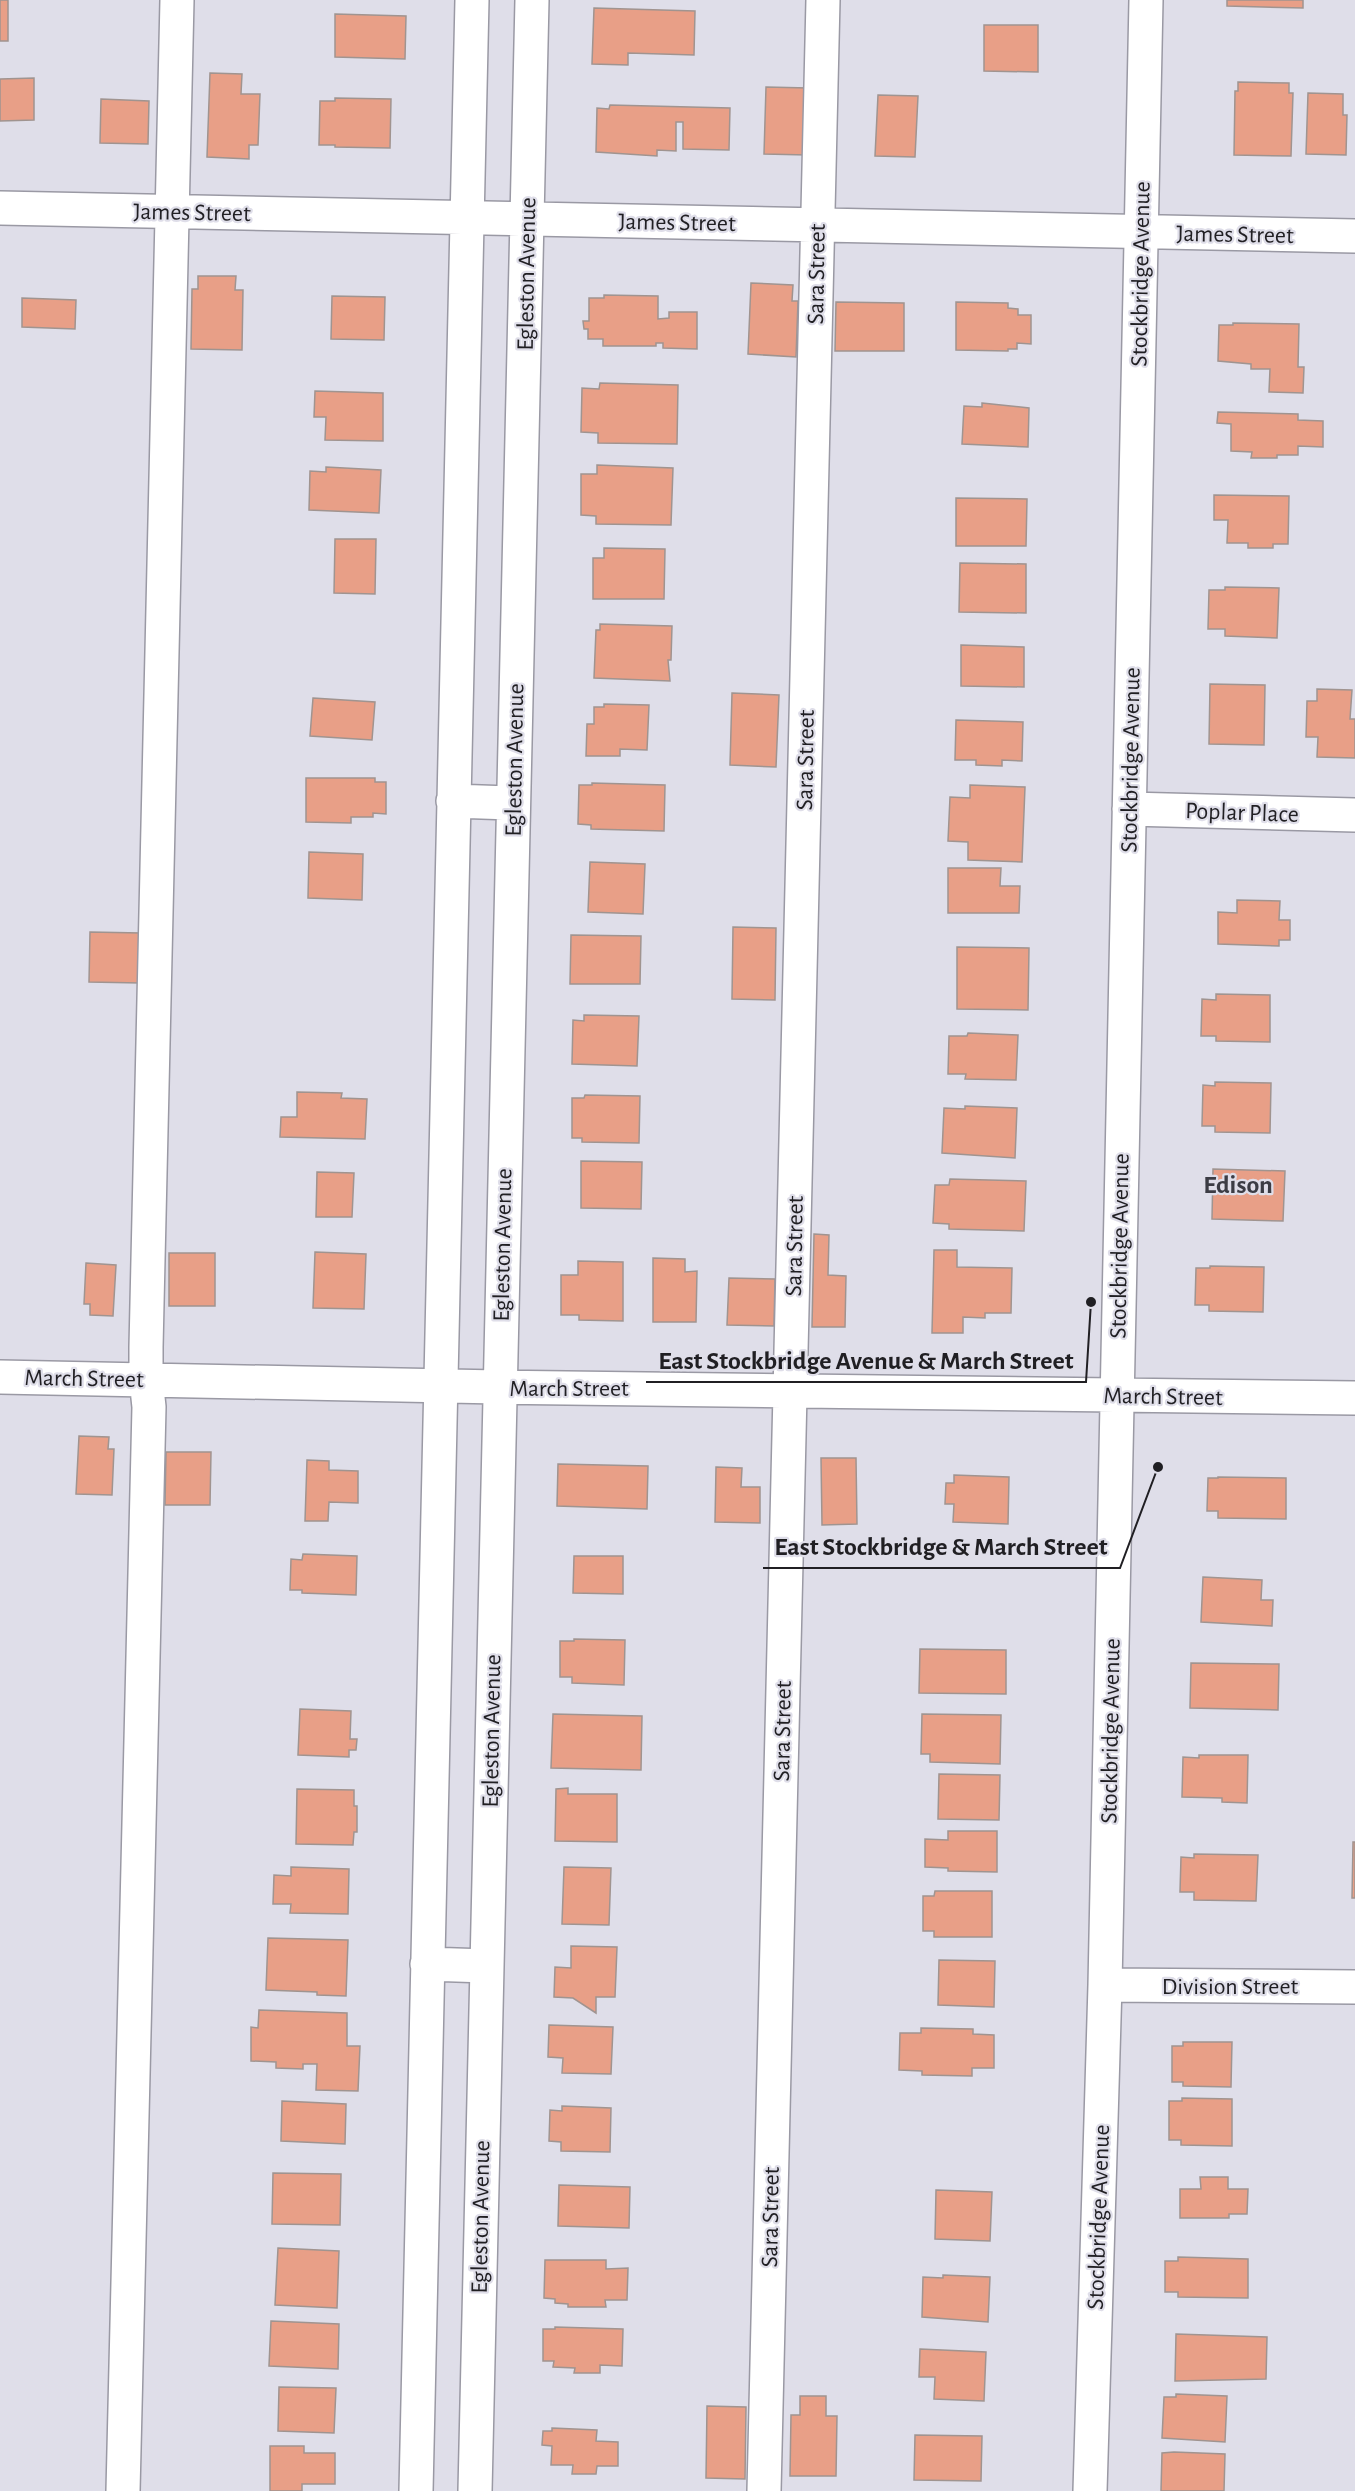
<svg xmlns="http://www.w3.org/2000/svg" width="1355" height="2491" viewBox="0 0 1355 2491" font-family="'Alegreya Sans',sans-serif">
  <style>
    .building { fill: #e89f87; stroke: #a09490; stroke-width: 1.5 }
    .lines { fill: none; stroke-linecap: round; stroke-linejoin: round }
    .minor-casing { stroke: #9a99a4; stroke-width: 36 }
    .minor { stroke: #fff; stroke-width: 33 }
    .labels { text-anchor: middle; stroke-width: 4.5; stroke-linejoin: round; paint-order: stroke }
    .street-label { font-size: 24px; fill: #201f23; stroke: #dfdee9 }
    .neighbourhood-label { font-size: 26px; font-weight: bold; fill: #3c3c44; stroke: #dfdee9 }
    .leader { fill: none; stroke: #201f23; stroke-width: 2 }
    .callout-dot { fill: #201f23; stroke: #dfdee9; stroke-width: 2 }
    .callout-label { font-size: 26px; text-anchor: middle; font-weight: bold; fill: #201f23; stroke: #dfdee9; stroke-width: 4.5; stroke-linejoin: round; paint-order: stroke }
  </style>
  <rect width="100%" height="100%" fill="#dfdee9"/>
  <path class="building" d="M0,0H8V41H0Z
    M1227,0H1303V8L1227,6Z
    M594,8L695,11L694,55L628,53V65L592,64Z
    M335,14L406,16L405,59L335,57Z
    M984,25H1038V72L984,71Z
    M210,73L242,74L241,94H260L258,145H249V159L207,157Z
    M34,78V120L0,121V79Z
    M1238,82L1289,83V93H1293L1291,156L1234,155L1235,91H1238Z
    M766,87L808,88L807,155L764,154Z
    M1308,93L1343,94V115H1347L1346,155L1306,154Z
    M878,95L918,96L915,157L875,156Z
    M335,98L391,99L390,148L335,147V145H319L320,101H335Z
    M101,99L149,101L148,144L100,143Z
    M610,105L730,108L729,150L683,149V122H676V151L657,150V156L596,152L597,108L609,109Z
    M198,276H236L235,290H243L242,350L191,349L192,289H198Z
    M751,283L793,285L792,301H798L796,357L748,354Z
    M604,295L658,296V319L669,318V312H697V349L663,348V343H656V346H603V339H588V329H584L583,321H589V298H604Z
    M332,296L385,297L384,340L331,339Z
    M22,298L76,300L75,329L22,327Z
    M836,302L904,303V351H835Z
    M956,302L1008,303V308L1018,309V315H1031V344L1017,343V349H1008V351L956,350Z
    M1233,323L1299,324L1298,367H1304L1303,393L1269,392L1270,369H1251V364L1218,361L1219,325H1233Z
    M600,383L678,385L677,444L598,443V433L581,432L582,388L599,389Z
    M315,391L383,393V441L325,440L326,417H314Z
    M982,403L1029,408L1028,447L962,444L964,406L982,407Z
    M1218,412L1298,414V420L1323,421V447L1298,446V455H1277V458H1251L1252,452L1231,451V424L1217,423Z
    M597,465L673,468L671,525L596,524V516L581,515V474H597Z
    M326,467L381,470L379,513L309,510L310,471L326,472Z
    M1214,495L1289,496L1288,544H1273V548H1248V543H1227L1228,520H1214Z
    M956,498L1027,499L1026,546H956Z
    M335,539H376L375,594L334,593Z
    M604,548L665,549L664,599H593V558H604Z
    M960,563L1026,564V613L959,612Z
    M1225,587L1279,588L1277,638L1225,636V629H1208L1209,590H1225Z
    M600,624L672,626L671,660H668L670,681L594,678L596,630H600Z
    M961,645L1024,647V687L961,686Z
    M1210,684L1265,685L1264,745L1209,744Z
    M1317,689L1352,690L1350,719H1355V758L1317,757L1318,737H1306L1307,701H1317Z
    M732,693L779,695L776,767L730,765Z
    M313,698L375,702L372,740L310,736Z
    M604,704L649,705L647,750L620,749V756H586L587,724H594V707H604Z
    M956,720L1023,722L1022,761L1002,760V766L976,765V760H955Z
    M306,778H375V782H386V814L373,813V817H351V823L306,822Z
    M592,783L665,785L664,831L591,829V825L578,824L579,785H592Z
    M970,785L1025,787L1022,862L968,860V842L948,841L950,797L970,798Z
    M309,852L363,854L362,900L308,898Z
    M590,862L645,864L643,914L588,912Z
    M948,868H1001L1000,886H1020L1019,913H948Z
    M1237,900L1280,901L1279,920H1290V940H1279V946L1218,944V912L1237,913Z
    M733,927L776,928L775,1000L732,999Z
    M90,932L141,933L140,983L89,982Z
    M571,935L641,936L640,984H570Z
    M957,947L1029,948L1028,1010L957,1009Z
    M1216,994L1270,995V1042L1216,1041V1036H1201L1202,999L1216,1000Z
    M584,1015L639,1016L637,1066L572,1064L573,1020L584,1021Z
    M968,1033L1018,1035L1016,1080L965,1079L966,1074H948L949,1036H967Z
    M1215,1082L1271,1083L1270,1133L1215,1132V1126H1202L1203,1085L1215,1086Z
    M297,1092L342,1093L341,1098L367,1099L365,1139L280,1137L281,1117H297Z
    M585,1095L640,1096L639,1143L582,1142V1138H572V1098H584Z
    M965,1106L1017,1108L1015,1158L942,1153L944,1108L965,1109Z
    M581,1161L642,1162L641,1209L581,1208Z
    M1213,1169L1285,1171L1283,1221L1212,1219Z
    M317,1172L354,1173L352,1217H316Z
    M950,1179L1026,1181L1024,1231L949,1229V1224L933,1223L935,1185H949Z
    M814,1234L829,1235L828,1275L846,1276L845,1327H812Z
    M934,1250H957V1267L1012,1268L1011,1313H985V1318L963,1317V1333H932Z
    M315,1252L366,1254L364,1309L313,1308Z
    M169,1253H215V1306H169Z
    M653,1258L685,1259V1272L697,1271L696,1322H653Z
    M578,1261L623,1262V1321L579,1320V1315H561V1275H578Z
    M86,1263L116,1265L113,1316L90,1315V1304H84Z
    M1210,1266L1264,1267L1263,1312L1209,1311V1305H1195L1196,1268H1210Z
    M729,1278L775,1279L774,1326L727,1325Z
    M79,1436L109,1437L108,1449H114L112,1495L76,1494Z
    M166,1452H211L210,1505H165Z
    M821,1458H856L857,1524L822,1525Z
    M307,1460L329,1461V1470L358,1471V1503L329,1502L328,1521H305Z
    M558,1464L648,1466L647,1509L557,1506Z
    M716,1467L742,1468L741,1487H760V1523L715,1522Z
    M954,1475L1009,1477L1008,1524L953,1522L954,1504H945L946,1483H954Z
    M1218,1477L1286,1478V1519L1218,1518V1511H1207L1208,1478H1218Z
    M303,1554L357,1556L356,1595L302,1593V1590H290L291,1559L302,1560Z
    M574,1556H623V1594L573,1593Z
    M1203,1577L1262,1580L1261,1600H1273L1272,1626L1201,1622Z
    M574,1639L625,1640L624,1685L572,1683V1677H560V1641H574Z
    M920,1649L1006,1650V1694L919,1693Z
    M1191,1663L1279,1664L1278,1710L1190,1708Z
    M300,1709L351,1711L350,1739H357L356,1750H349V1757L298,1755Z
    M553,1714L642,1716L641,1770L551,1768Z
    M922,1714L1001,1715L1000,1764L930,1762V1754H921Z
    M1199,1755H1248L1247,1803L1222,1802V1798L1182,1797L1183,1757L1199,1758Z
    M939,1774L1000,1775L999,1820L938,1819Z
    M568,1788V1794H617V1842L555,1841L556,1789Z
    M297,1789L354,1790V1806H357V1832H354L353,1845L296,1844Z
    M948,1831H997V1872L948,1871V1868L925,1867V1839L948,1840Z
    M1353,1842H1355V1898H1352Z
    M1194,1854L1258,1855L1256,1901L1194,1900V1892H1180L1181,1857L1194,1858Z
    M291,1867L349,1869L348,1914L290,1913L291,1904H273L274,1875L291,1876Z
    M564,1867L611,1868L609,1925L562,1924Z
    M935,1891H992V1937H934V1931H923V1896H934Z
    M268,1938L348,1940L346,1996L317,1995V1992L266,1990Z
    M571,1946L617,1947L615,1997H596V2013L573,1998L554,1997L555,1967L571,1968Z
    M939,1960L995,1961L994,2007L938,2005Z
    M259,2010L347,2013V2046H360L358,2091L316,2090L317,2064H303V2069L276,2068V2062L251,2061V2027L258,2028Z
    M549,2025L613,2027L611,2074L562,2073L563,2058L548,2057Z
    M921,2028L973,2029V2034L994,2035V2068H972V2076L922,2075V2071L899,2070L900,2033H921Z
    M1183,2042H1232L1231,2087L1183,2086V2082H1172V2046H1183Z
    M1182,2098L1232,2099V2146L1181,2145V2140H1169V2101H1182Z
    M282,2101L346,2104L345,2144L281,2141Z
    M562,2106L611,2108L610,2152L561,2151V2142L549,2141L550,2110L562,2111Z
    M273,2173L341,2174L340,2225L272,2224Z
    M1200,2177H1228V2189H1248L1247,2214H1229V2218H1180V2189H1201Z
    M559,2185L630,2187L629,2228L558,2226Z
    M936,2190L992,2192L990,2241L935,2239Z
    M278,2248L339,2251L337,2308L275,2305Z
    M1178,2257L1248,2259V2298L1178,2297V2292H1165V2261H1178Z
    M545,2260H606V2269L628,2268L627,2300H605L606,2307H568V2304L555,2303V2299L544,2298Z
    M943,2275L990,2277L988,2322L922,2317L923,2277L943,2278Z
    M271,2321L339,2324L338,2369L269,2366Z
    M555,2327L623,2329L622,2366L600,2365V2373H574L575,2368L553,2367L554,2361H543V2329H555Z
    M1176,2334L1267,2337L1266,2379L1175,2381Z
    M920,2349L986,2352L984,2401L934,2399L935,2377H919Z
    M279,2387L336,2388L334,2433L278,2431Z
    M1176,2394L1227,2396L1225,2442L1162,2438L1164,2397H1176Z
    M800,2396H826V2416H837L836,2476H790L791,2415H800Z
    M707,2406L746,2407L745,2479L706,2478Z
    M552,2428L597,2430L596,2441L618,2442V2466H597L596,2474H572L573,2465H551L552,2446L542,2445L543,2431H552Z
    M915,2435L982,2436L981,2481L914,2480Z
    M270,2446H304V2453H335V2484H302V2491H270Z
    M1174,2452L1225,2454L1224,2491H1161L1162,2453Z"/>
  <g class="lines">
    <defs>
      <path id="minor" d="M0,208L1355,236
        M453,801L513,803
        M1129,809L1355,815
        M0,1377L498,1387L1355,1398
        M427,1964L486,1966
        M1105,1985L1355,1987
        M123,2491L149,1407L146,1379V1347L177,0
        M416,2491L472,0
        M475,2491L532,0
        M764,2491L823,0
        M1090,2491L1105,1985L1146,0"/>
    </defs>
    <use href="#minor" class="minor-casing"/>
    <use href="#minor" class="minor"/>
  </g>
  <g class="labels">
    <g class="street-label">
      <text transform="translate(192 212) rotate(1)" y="8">James Street</text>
      <text transform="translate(677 222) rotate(1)" y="8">James Street</text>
      <text transform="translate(1235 234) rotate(1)" y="8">James Street</text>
      <text transform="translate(526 274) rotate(-89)" y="8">Egleston Avenue</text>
      <text transform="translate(816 274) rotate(-89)" y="8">Sara Street</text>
      <text transform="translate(1140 274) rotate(-89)" y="8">Stockbridge Avenue</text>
      <text transform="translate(514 760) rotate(-89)" y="8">Egleston Avenue</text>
      <text transform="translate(805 760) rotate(-89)" y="8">Sara Street</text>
      <text transform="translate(1130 760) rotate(-89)" y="8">Stockbridge Avenue</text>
      <text transform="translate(1242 812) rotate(2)" y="8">Poplar Place</text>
      <text transform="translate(502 1245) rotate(-89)" y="8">Egleston Avenue</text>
      <text transform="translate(794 1246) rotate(-89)" y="8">Sara Street</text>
      <text transform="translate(1119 1246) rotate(-89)" y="8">Stockbridge Avenue</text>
      <text transform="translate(84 1378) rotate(1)" y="8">March Street</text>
      <text x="569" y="1396">March Street</text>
      <text transform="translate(1163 1396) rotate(1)" y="8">March Street</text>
      <text transform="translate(491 1731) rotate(-89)" y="8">Egleston Avenue</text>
      <text transform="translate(782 1731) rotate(-89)" y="8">Sara Street</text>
      <text transform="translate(1110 1731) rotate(-89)" y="8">Stockbridge Avenue</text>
      <text x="1230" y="1994">Division Street</text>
      <text transform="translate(480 2217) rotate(-89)" y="8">Egleston Avenue</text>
      <text transform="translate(770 2217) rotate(-89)" y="8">Sara Street</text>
      <text transform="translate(1098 2217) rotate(-88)" y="8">Stockbridge Avenue</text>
    </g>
    <g class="neighbourhood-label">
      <text x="1238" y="1193">Edison</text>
    </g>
  </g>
  <path class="leader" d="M1091 1302L1086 1382H646M1158 1467L1120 1568H763"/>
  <g class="callout-dot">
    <circle cx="1091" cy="1302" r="6"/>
    <circle cx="1158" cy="1467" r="6"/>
  </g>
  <g class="callout-label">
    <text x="866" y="1369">East Stockbridge Avenue &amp; March Street</text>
    <text x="941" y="1555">East Stockbridge &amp; March Street</text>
  </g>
</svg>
